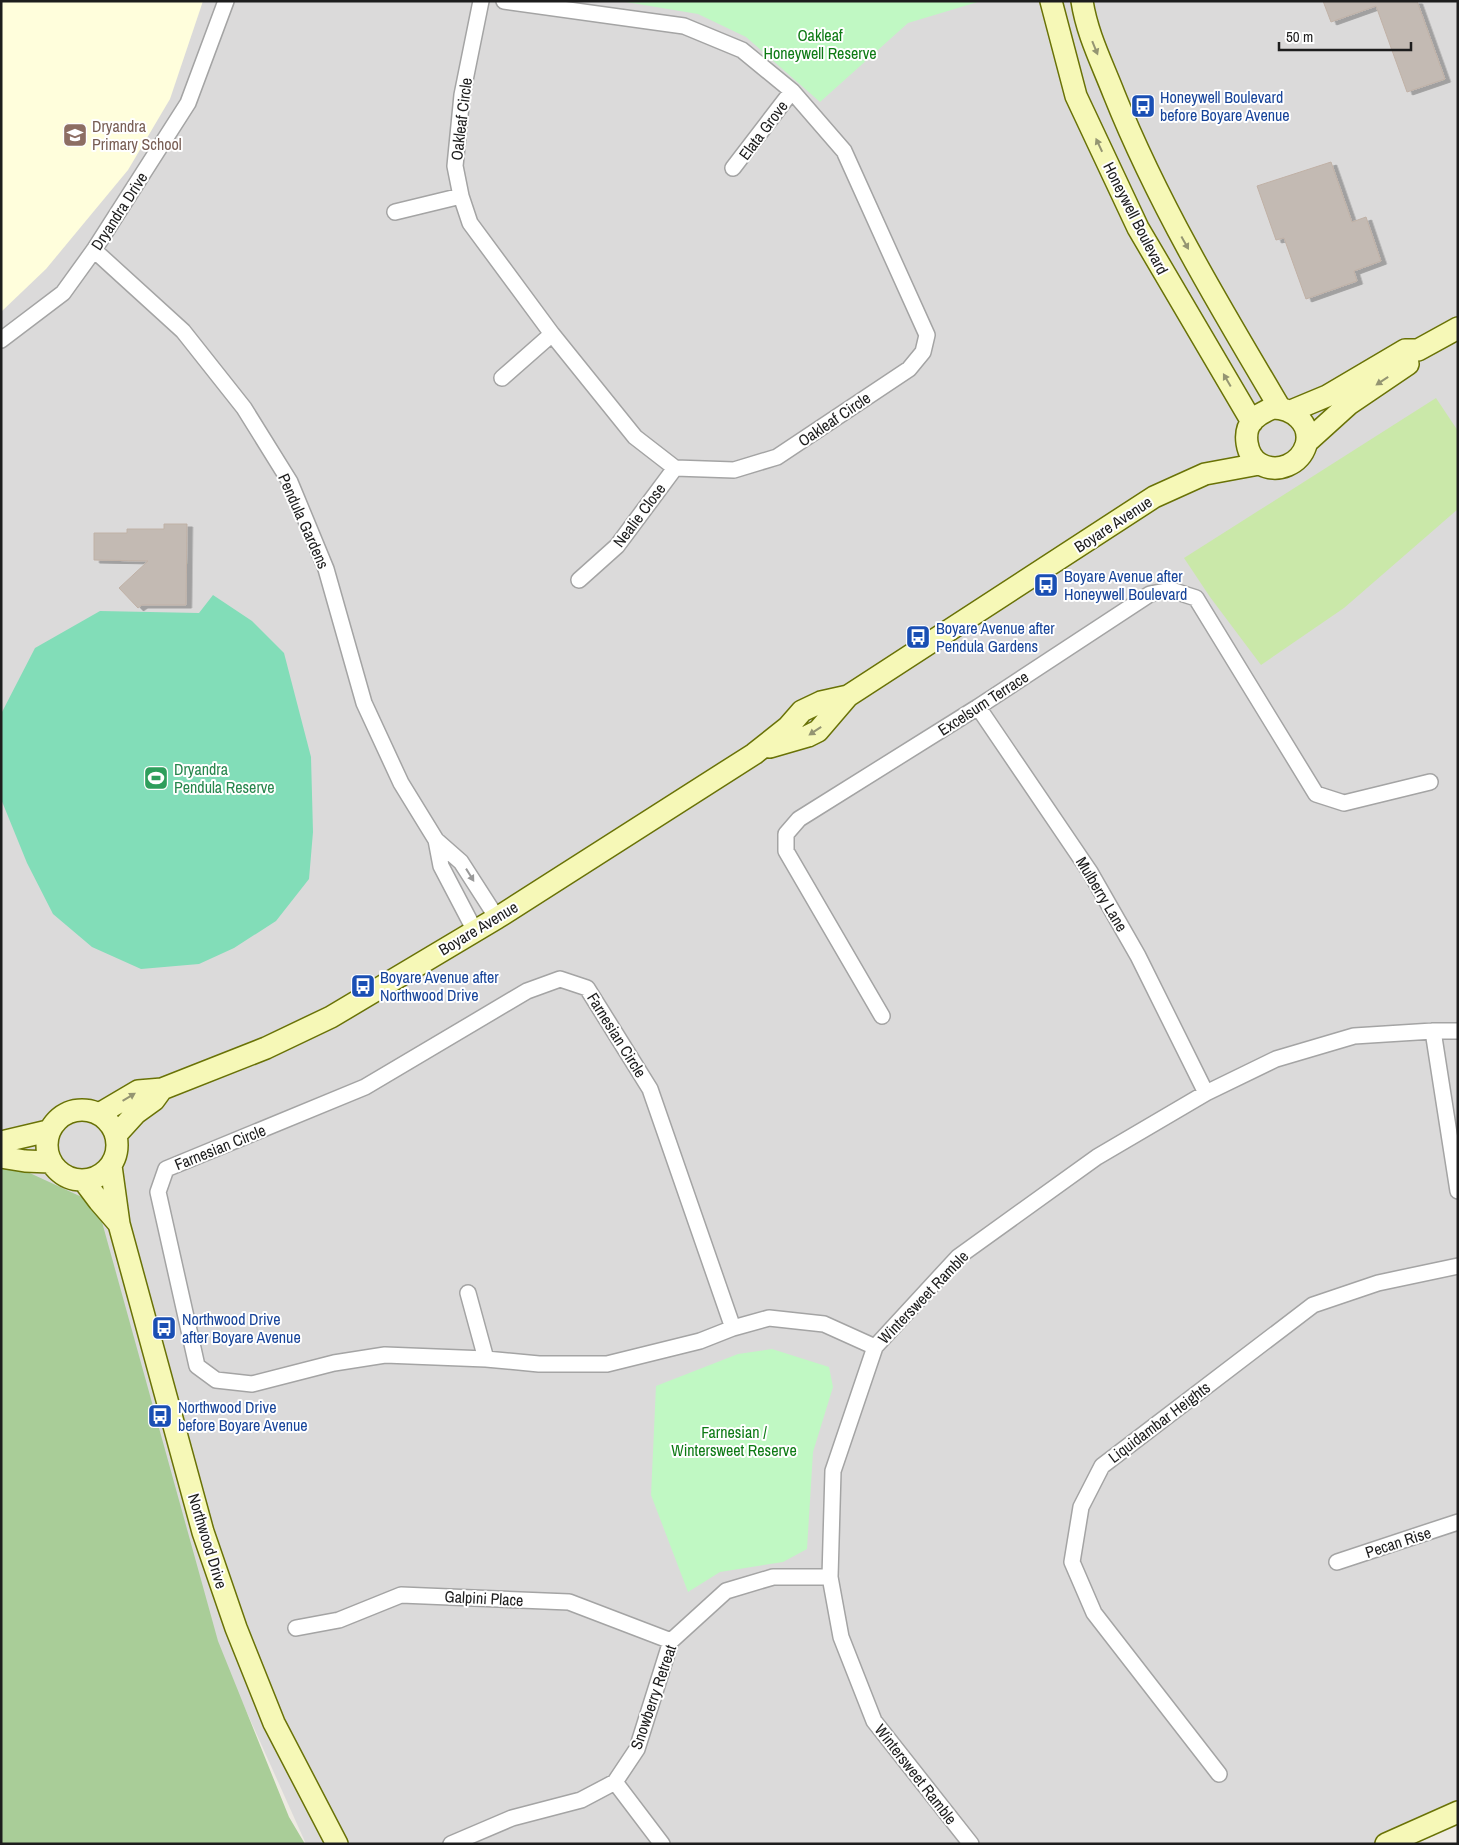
<svg xmlns="http://www.w3.org/2000/svg" width="1459" height="1845" viewBox="0 0 1459 1845" font-family="'Archivo Narrow',sans-serif">
  <style>
    .residential { fill: #dbdada }
    .education { fill: #fffedc }
    .grass { fill: #cae8a9 }
    .forest { fill: #a9cd98 }
    .park { fill: #c0f8c3 }
    .pitch { fill: #82ddb8 }
    .building { fill: #c3bab3; stroke: #c0b1a6; filter: url(#shadow) }
    .lines { fill: none; stroke-linecap: round; stroke-linejoin: round }
    .street-casing { stroke: #a4a4a4; stroke-width: 18 }
    .secondary-casing { stroke: #697206; stroke-width: 24 }
    .street { stroke: #fff; stroke-width: 15 }
    .secondary { stroke: #f6f8b7; stroke-width: 21 }
    .oneway { fill: #949572 }
    .oneway2 { fill: #999 }
    .labels { text-anchor: middle; stroke-width: 4; stroke-linejoin: round; paint-order: stroke }
    .park-label { font-size: 16px; fill: #0d7a14; stroke: #fff }
    .transit-label { font-size: 16px; fill: #164399; stroke: #fff; text-anchor: start }
    .street-label { font-size: 16px; fill: #1d1d1d; stroke: #fff }
    .education-label { font-size: 16px; fill: #785e54; stroke: #fff; text-anchor: start }
    .leisure-label { font-size: 16px; fill: #27864d; stroke: #fff; text-anchor: start }
  </style>
  <defs>
    <filter id="shadow"><feDropShadow dx="5.5" dy="3" stdDeviation="0" flood-color="#0004"/></filter>
  </defs>
  <rect width="100%" height="100%" fill="#eeeae3"/>
  <path class="residential" d="M1,1H1458V1816L1405,1844H306L1,1165Z"/>
  <path class="education" d="M1,1H203L170,99L128,170L46,269L1,312Z"/>
  <path class="grass" d="M1436,398L1458,431V509L1344,608L1261,665L1210,597L1184,558Z"/>
  <path class="forest" d="M8,1163L97,1204L218,1641L289,1817L305,1844H1V1165Z"/>
  <path class="park" d="M620,1H981L908,23L820,102L746,37L698,14Z
    M772,1349L829,1367L833,1387L813,1452L807,1549L783,1562L720,1572L688,1592L651,1495L656,1386L738,1354Z"/>
  <path class="pitch" d="M213,595L252,621L284,653L311,757L313,832L309,879L276,921L234,948L199,964L141,969L92,947L53,914L27,863L1,799V714L35,648L100,611L199,613Z"/>
  <path class="building" d="M1323,1H1417L1445,79L1407,92L1376,6L1331,22Z
    M1331,162L1352,222L1366,217L1381,261L1354,271L1357,281L1306,299L1284,238L1276,240L1257,186Z
    M164,524H187L186,605H142L138,608L119,588L148,561L94,560V533H127V529H164Z"/>
  <g class="lines">
    <defs>
      <path id="street" d="M481,1L462,95L455,166L461,196L470,223L552,334L635,437L675,468L734,470L777,457L909,369L923,352L927,335L844,151L792,91L742,50L684,26L504,1
        M733,168L792,91
        M395,212L461,196
        M94,250L183,331L244,408L290,482L326,569L364,703L401,783L436,840L461,862L497,918
        M1,340L63,293L94,250L188,103L226,1
        M502,378L552,334
        M579,580L617,546L675,468
        M978,707L1090,872L1138,956L1206,1093
        M436,840L441,866L475,931
        M882,1016L786,851V834L799,819L978,707L1150,594L1171,590L1196,598L1316,794L1344,803L1430,782
        M1433,1031L1458,1191
        M468,1293L486,1359
        M733,1328L650,1089L587,988L560,979L527,991L365,1087L166,1169L158,1192L197,1366L216,1380L252,1384L334,1363L385,1355L486,1359L539,1364H607L700,1341L733,1328L769,1318L824,1324L875,1347
        M1337,1562L1458,1522
        M296,1628L339,1620L401,1595L569,1602L671,1641
        M1219,1774L1094,1613L1072,1562L1081,1507L1102,1466L1313,1305L1378,1283L1458,1266
        M615,1782L662,1844
        M451,1844L512,1818L581,1800L615,1782L637,1749L671,1641L726,1591L773,1577H830
        M971,1844L874,1721L841,1637L830,1577L833,1471L875,1347L958,1257L1097,1157L1206,1093L1276,1059L1354,1036L1433,1031H1458"/>
      <path id="secondary" d="M1051,1L1076,96L1138,228L1252,422
        M1082,1C1087,34 1102,63 1114,94C1158,204 1220,307 1280,408
        M1273,408C1292,408 1312,423 1306,445C1300,464 1278,474 1260,464C1246,456 1242,432 1253,420C1259,414 1265,411 1273,408Z
        M1291,411L1327,396L1405,350H1418L1458,328
        M1307,442L1349,404L1408,364
        M770,747L808,736L818,731L848,696L1154,497L1205,474L1259,464
        M47 1145a35 35 0 1 1 70 0a35 35 0 1 1-70 0Z
        M99,1114L138,1091L162,1089L266,1048L331,1017L497,918L754,754L788,727L802,711L821,702L848,696
        M116,1135L136,1113L154,1100L162,1089
        M1,1142L48,1131
        M1,1157L25,1161L50,1162
        M111,1166L119,1224L203,1532L236,1628L274,1723L337,1844
        M84,1181L99,1201L119,1224
        M1386,1844L1458,1812"/>
    </defs>
    <use href="#street" class="street-casing"/>
    <use href="#secondary" class="secondary-casing"/>
    <use href="#street" class="street"/>
    <use href="#secondary" class="secondary"/>
  </g>
  <defs><path id="oneway-solid" d="M-6-.8H1V-3.2L6.5 0L1 3.2V.8H-6Z" transform="scale(1.25)"/></defs>
  <g class="oneway">
    <use href="#oneway-solid" transform="translate(1095 48) rotate(68)"/>
    <use href="#oneway-solid" transform="translate(1099 145) rotate(-115)"/>
    <use href="#oneway-solid" transform="translate(1185 243) rotate(61)"/>
    <use href="#oneway-solid" transform="translate(1227 380) rotate(-120)"/>
    <use href="#oneway-solid" transform="translate(1382 381) rotate(146)"/>
    <use href="#oneway-solid" transform="translate(815 731) rotate(146)"/>
    <use href="#oneway-solid" transform="translate(129 1097) rotate(-31)"/>
  </g>
  <use class="oneway2" href="#oneway-solid" transform="translate(470 875) rotate(58)"/>
  <defs>
    <symbol id="bus-square" viewBox="-11 -11 22 22"><rect x="-9" y="-9" width="18" height="18" rx="4" fill="#1a4fb4" stroke="#fff"/><path d="M-5-6H5V4H4V6H2V4H-2V6H-4V4H-5ZM-3.5-4V0h7V-4ZM-3.5 1.2v1.5H-2V1.2ZM2 1.2v1.5H3.5V1.2Z" fill="#fff"/></symbol>
    <symbol id="school-square" viewBox="-11 -11 22 22"><rect x="-9" y="-9" width="18" height="18" rx="4" fill="#8d6e63" stroke="#fff"/><path d="M0-5L7-2L0 1L-7-2ZM-4 1L0 2.5L4 1V4Q0 6-4 4Z" fill="#fff"/></symbol>
    <symbol id="stadium-square" viewBox="-11 -11 22 22"><rect x="-9" y="-9" width="18" height="18" rx="4" fill="#2e9e5b" stroke="#fff"/><path d="M0-5a6.5 5 0 1 0 0 10a6.5 5 0 1 0 0-10ZM-3.5-1.8h7v3.6h-7Z" fill="#fff"/></symbol>
  </defs>
  <g fill-rule="evenodd">
    <use href="#bus-square" x="1129" y="92" width="28" height="28"/>
    <use href="#school-square" x="61" y="121" width="28" height="28"/>
    <use href="#bus-square" x="1032" y="571" width="28" height="28"/>
    <use href="#bus-square" x="904" y="623" width="28" height="28"/>
    <use href="#stadium-square" x="142" y="764" width="28" height="28"/>
    <use href="#bus-square" x="349" y="972" width="28" height="28"/>
    <use href="#bus-square" x="150" y="1314" width="28" height="28"/>
    <use href="#bus-square" x="146" y="1402" width="28" height="28"/>
  </g>
  <g class="labels">
    <g class="park-label">
      <text x="820" y="41">Oakleaf<tspan x="820" dy="18">Honeywell Reserve</tspan></text>
      <text x="734" y="1438">Farnesian /<tspan x="734" dy="18">Wintersweet Reserve</tspan></text>
    </g>
    <g class="transit-label">
      <text x="1160" y="103">Honeywell Boulevard<tspan x="1160" dy="18">before Boyare Avenue</tspan></text>
      <text x="1064" y="582">Boyare Avenue after<tspan x="1064" dy="18">Honeywell Boulevard</tspan></text>
      <text x="936" y="634">Boyare Avenue after<tspan x="936" dy="18">Pendula Gardens</tspan></text>
      <text x="380" y="983">Boyare Avenue after<tspan x="380" dy="18">Northwood Drive</tspan></text>
      <text x="182" y="1325">Northwood Drive<tspan x="182" dy="18">after Boyare Avenue</tspan></text>
      <text x="178" y="1413">Northwood Drive<tspan x="178" dy="18">before Boyare Avenue</tspan></text>
    </g>
    <g class="street-label">
      <text transform="translate(461 119) rotate(-83)" y="6">Oakleaf Circle</text>
      <text transform="translate(763 130) rotate(-53)" y="6">Elata Grove</text>
      <text transform="translate(119 211) rotate(-57)" y="6">Dryandra Drive</text>
      <text transform="translate(1136 218) rotate(63)" y="6">Honeywell Boulevard</text>
      <text transform="translate(834 419) rotate(-34)" y="6">Oakleaf Circle</text>
      <text transform="translate(639 515) rotate(-53)" y="6">Nealie Close</text>
      <text transform="translate(304 521) rotate(66)" y="6">Pendula Gardens</text>
      <text transform="translate(1113 524) rotate(-33)" y="6">Boyare Avenue</text>
      <text transform="translate(983 703) rotate(-33)" y="6">Excelsum Terrace</text>
      <text transform="translate(1102 894) rotate(59)" y="6">Mulberry Lane</text>
      <text transform="translate(478 928) rotate(-31)" y="6">Boyare Avenue</text>
      <text transform="translate(617 1035) rotate(58)" y="6">Farnesian Circle</text>
      <text transform="translate(220 1147) rotate(-22)" y="6">Farnesian Circle</text>
      <text transform="translate(923 1297) rotate(-46)" y="6">Wintersweet Ramble</text>
      <text transform="translate(1159 1422) rotate(-37)" y="6">Liquidambar Heights</text>
      <text transform="translate(208 1541) rotate(73)" y="6">Northwood Drive</text>
      <text transform="translate(1398 1542) rotate(-18)" y="6">Pecan Rise</text>
      <text transform="translate(484 1598) rotate(3)" y="6">Galpini Place</text>
      <text transform="translate(653 1697) rotate(-71)" y="6">Snowberry Retreat</text>
      <text transform="translate(916 1774) rotate(52)" y="6">Wintersweet Ramble</text>
    </g>
    <g class="education-label">
      <text x="92" y="132">Dryandra<tspan x="92" dy="18">Primary School</tspan></text>
    </g>
    <g class="leisure-label">
      <text x="174" y="775">Dryandra<tspan x="174" dy="18">Pendula Reserve</tspan></text>
    </g>
  </g>
  <rect width="1459" height="1845" fill="none" stroke="#1d1d1d" stroke-width="5"/>
  <path d="M1279 42v8h132v-8" fill="none" stroke="#1d1d1d" stroke-width="2.5"/>
  <text x="1286" y="42" font-size="15" fill="#1d1d1d" stroke="#ffffff" stroke-width="4" paint-order="stroke">50 m</text>
</svg>
